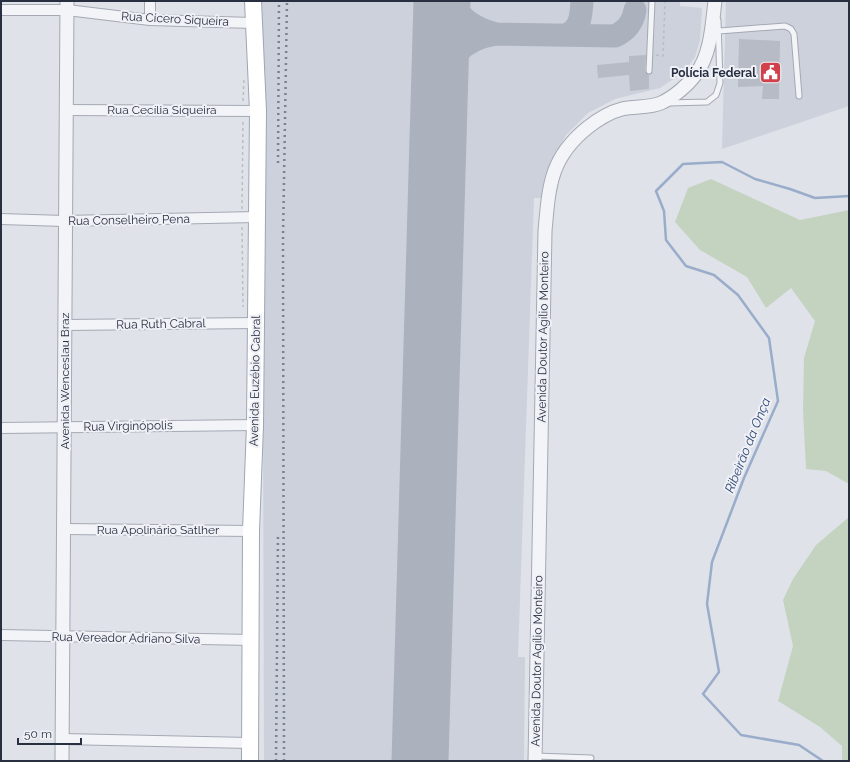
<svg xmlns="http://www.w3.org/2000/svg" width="850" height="762" viewBox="0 0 850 762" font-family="Raleway,sans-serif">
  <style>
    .built { fill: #cdd1db }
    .green { fill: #c4d3c0 }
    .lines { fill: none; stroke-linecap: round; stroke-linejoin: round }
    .stream { stroke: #99adca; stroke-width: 2.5 }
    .taxiway { stroke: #acb1be; stroke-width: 23 }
    .runway { stroke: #acb1be; stroke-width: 57 }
    .building { fill: #b6bbc6 }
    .service-casing { stroke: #a4a9b3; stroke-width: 7 }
    .minor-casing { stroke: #a4a9b3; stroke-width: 12 }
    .tertiary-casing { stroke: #a4a9b3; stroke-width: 15 }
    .primary-casing { stroke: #9ea6b5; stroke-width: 18 }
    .path { stroke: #b9bdc4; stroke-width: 1.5; stroke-dasharray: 3 3; stroke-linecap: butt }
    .service { stroke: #f2f4f7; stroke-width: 5 }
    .minor { stroke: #f2f4f7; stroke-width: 10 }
    .tertiary { stroke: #f2f4f7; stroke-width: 13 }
    .primary { stroke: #fff; stroke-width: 16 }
    .rail { stroke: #788093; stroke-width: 2.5; stroke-dasharray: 2 4; stroke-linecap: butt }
    .labels { text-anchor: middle; stroke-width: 4; stroke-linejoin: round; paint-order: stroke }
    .street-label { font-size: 12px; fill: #282f41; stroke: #eff1f6 }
    .poi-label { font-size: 12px; font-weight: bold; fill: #282f41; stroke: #eff1f6; text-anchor: end }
    .water-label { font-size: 13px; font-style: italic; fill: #304a76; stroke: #eff1f6 }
  </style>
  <rect width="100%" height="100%" fill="#dfe2e9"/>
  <path class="built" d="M262,1H680V6L702,8L700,40L695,57L684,72L660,88L615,99L588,113L566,135L549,166L542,198H534L518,657H525L524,761H264Z
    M726,1H849V106L722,149Z"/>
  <path class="green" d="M711,179L800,220L849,210V484L826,471L806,469L803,410L804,358L815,321L791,288L766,308L747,277L700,250L675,222L688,188Z
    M849,517V761H842V746L820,727L778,701L793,646L783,600L793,579L816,545Z"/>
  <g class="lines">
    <path class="stream" d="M823,761L799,745L741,735L703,694L719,672L707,604L712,562L744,478L778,401L769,338L738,295L714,275L686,266L666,240L664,211L656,191L683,164L722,162L755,179L790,189L815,198L849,196"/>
    <path class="taxiway" d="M451,1C461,20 476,29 496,34L615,36C626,31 633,23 635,10
      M566,35C581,28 581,16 582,1
      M439,92C447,58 461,40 496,34"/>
    <path class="runway" d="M420,761L442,1"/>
  </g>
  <path class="building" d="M739,39L780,41L779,99H762L763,86L738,87Z
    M646,55L645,71L649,75V89L630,91L629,75L598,78L597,65L629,62V56Z"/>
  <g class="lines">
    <defs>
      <path id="service" d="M719,31L785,26L791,29L794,34L799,96
        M649,71L652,1
        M668,103L707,102L716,95L720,83L718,20
        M536,756L591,758"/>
      <path id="minor" d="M1,10H67L150,20L253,23
        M150,20V1
        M66,110L258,111
        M1,219L64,221L256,217
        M65,325L256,323
        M1,428L255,425
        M64,529L251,531
        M1,635L252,640
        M62,739L250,743"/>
      <path id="tertiary" d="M62,761L67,1
        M535,761L545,231C549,186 550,158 587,128C597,120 610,112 622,109C634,106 650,108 661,103C674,97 688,85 696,74C711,54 712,25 715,1"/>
      <path id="primary" d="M250,761L251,531L255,425L258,111L253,1"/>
    </defs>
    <use href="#service" class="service-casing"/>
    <use href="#minor" class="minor-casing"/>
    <use href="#tertiary" class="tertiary-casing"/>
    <use href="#primary" class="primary-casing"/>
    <path class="path" d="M656,55L663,56L665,1
      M243,101L244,79
      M242,209L243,119
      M242,227L243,307"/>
    <use href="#service" class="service"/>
    <use href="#minor" class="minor"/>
    <use href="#tertiary" class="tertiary"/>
    <use href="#primary" class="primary"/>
    <path class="rail" d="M278,163L279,1
      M276,761L278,533
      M284,761L283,239L287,1"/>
  </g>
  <defs>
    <symbol id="civic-square" viewBox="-11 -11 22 22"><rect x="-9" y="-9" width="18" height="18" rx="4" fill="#d2404b" stroke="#eff1f6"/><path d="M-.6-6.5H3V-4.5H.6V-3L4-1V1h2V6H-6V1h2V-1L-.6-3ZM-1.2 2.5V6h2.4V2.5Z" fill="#fff"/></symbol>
  </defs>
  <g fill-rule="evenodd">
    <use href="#civic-square" x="758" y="60" width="25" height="25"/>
  </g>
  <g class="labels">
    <g class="street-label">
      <text transform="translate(175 19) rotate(3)" y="4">Rua Cícero Siqueira</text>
      <text x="162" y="114">Rua Cecília Siqueira</text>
      <text transform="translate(129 220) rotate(-1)" y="4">Rua Conselheiro Pena</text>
      <text transform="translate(161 324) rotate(-1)" y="4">Rua Ruth Cabral</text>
      <text transform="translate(543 337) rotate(-89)" y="4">Avenida Doutor Agílio Monteiro</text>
      <text transform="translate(65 381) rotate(-90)" y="4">Avenida Wenceslau Braz</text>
      <text transform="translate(255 381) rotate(-89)" y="4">Avenida Euzébio Cabral</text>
      <text transform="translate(128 426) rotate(-1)" y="4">Rua Virginópolis</text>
      <text x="158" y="534">Rua Apolinário Satlher</text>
      <text transform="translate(126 638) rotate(1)" y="4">Rua Vereador Adriano Silva</text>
      <text transform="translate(537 661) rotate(-89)" y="4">Avenida Doutor Agílio Monteiro</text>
    </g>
    <g class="poi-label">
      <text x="756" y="77">Polícia Federal</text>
    </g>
    <g class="water-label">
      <text transform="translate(747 445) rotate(-68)" y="5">Ribeirão da Onça</text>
    </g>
  </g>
  <rect width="850" height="762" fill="none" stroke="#282f41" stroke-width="4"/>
  <path d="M18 738v6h63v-6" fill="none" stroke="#282f41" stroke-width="2"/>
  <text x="24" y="738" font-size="12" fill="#282f41" stroke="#eff1f6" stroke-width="3" paint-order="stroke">50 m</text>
</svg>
